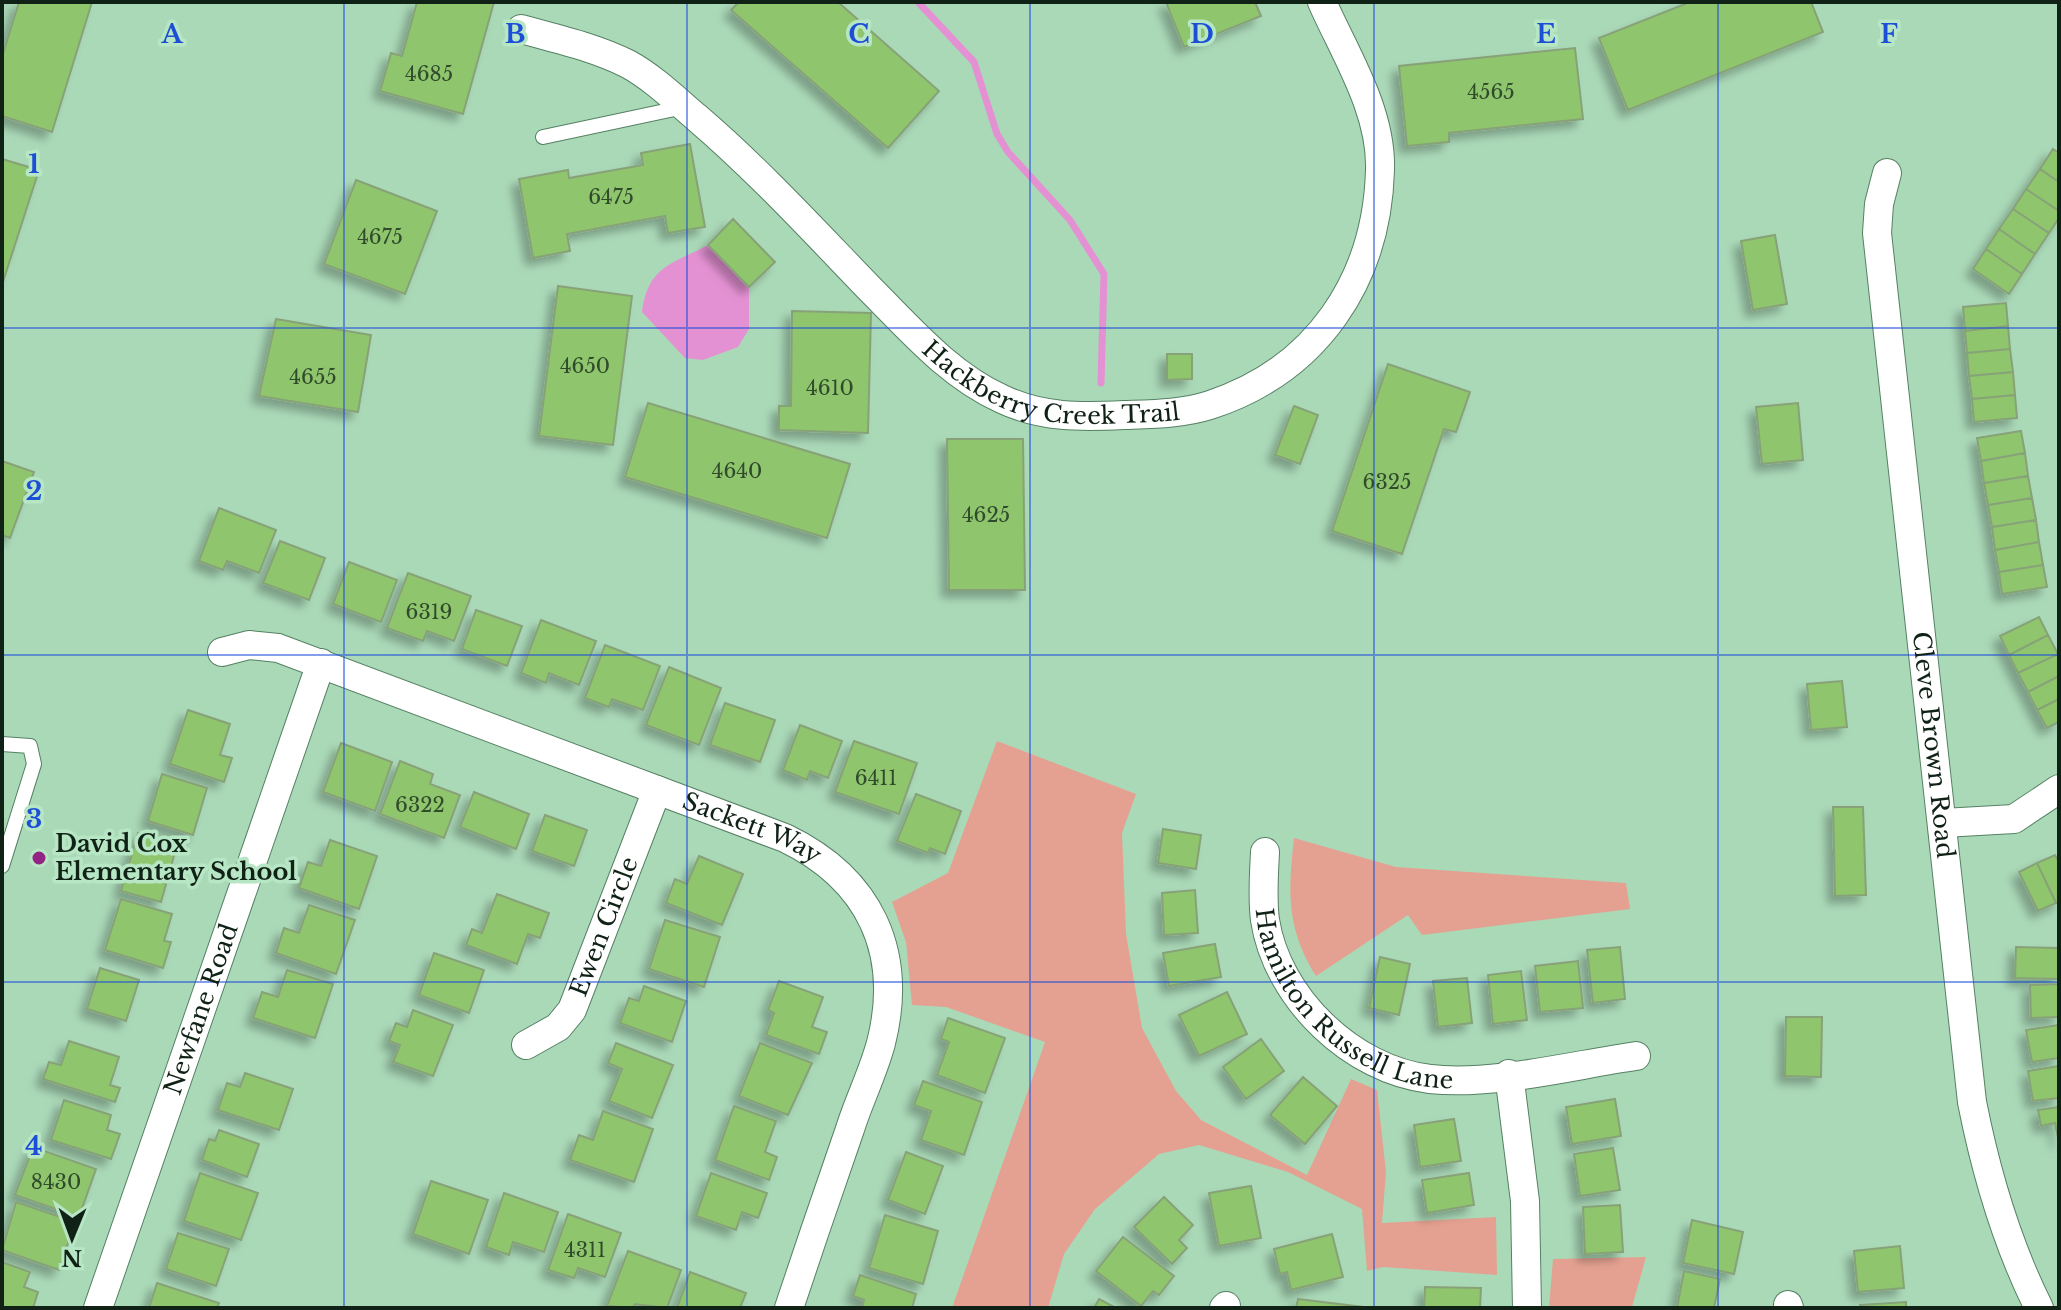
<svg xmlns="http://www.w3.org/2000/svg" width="2061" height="1310" viewBox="0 0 2061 1310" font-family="'Libre Baskerville',serif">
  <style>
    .green { fill: #e4a191 }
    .water { fill: #e491d3 }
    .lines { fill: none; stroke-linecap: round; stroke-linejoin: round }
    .stream { stroke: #e491d3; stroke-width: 7 }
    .building { fill: #8fc56d; stroke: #87a278; stroke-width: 2; filter: url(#shadow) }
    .service-casing { stroke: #558163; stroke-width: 16 }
    .minor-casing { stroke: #558163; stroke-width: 30 }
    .service { stroke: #fff; stroke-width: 14 }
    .minor { stroke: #fff; stroke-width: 28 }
    .grid { fill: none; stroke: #1d4ed8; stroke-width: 2; stroke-opacity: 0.55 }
    .poi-dot { fill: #942484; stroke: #b7e6c5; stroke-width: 3 }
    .labels { text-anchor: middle; stroke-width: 7; stroke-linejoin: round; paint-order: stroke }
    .number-label { font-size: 20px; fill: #304b2c }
    .street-label { font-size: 24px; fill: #102216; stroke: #b7e6c5 }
    .poi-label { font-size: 24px; font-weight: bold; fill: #102216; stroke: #b7e6c5; text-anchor: start }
    .grid-label { font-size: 26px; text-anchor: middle; font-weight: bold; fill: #1d4ed8; stroke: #b7e6c5; stroke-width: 7; stroke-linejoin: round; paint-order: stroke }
  </style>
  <defs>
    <filter id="shadow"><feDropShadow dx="-7" dy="7" stdDeviation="4" flood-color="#0004"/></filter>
  </defs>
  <rect width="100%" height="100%" fill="#aad9b8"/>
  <path class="green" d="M997,741L1136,794L1122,833L1126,934L1142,1028L1176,1091L1201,1120L1307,1175L1351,1079L1377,1090L1386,1172L1382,1223L1496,1217L1497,1275L1383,1267L1367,1271L1362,1209L1288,1172L1199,1145L1159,1154L1095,1209L1064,1254L1048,1308H952L1045,1042L946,1007L912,1005L906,942L892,902L948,873Z
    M1294,838L1396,867L1626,883L1630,909L1422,935L1408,915L1316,976C1286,928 1288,892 1294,838Z
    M1646,1257L1632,1307L1636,1308H1549L1553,1259Z"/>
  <path class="water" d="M708,245L749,287V329L738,347L703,360L685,358L642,312C648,266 672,264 708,245Z"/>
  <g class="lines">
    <path class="stream" d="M918,2L974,62L997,134L1008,152L1070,220L1104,274L1101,383"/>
  </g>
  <path class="building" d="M19,2H92L52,132L2,116V57Z
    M417,2H494L463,114L380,91L391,53L402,56Z
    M739,2H838L939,91L888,148L731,10Z
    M1166,2H1255L1261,16L1184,47Z
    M1690,2H1811L1823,32L1628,110L1599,38Z
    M1575,48L1583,119L1449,133V142L1407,146L1399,66Z
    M690,144L705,227L668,233L665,216L567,234L570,251L533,258L519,179L568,170L569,178L643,165L641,153Z
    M2053,149L2059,153V182L2040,169Z
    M2,159L39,170L2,285Z
    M2040,169L2059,182V211L2026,189Z
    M356,180L437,211L405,294L324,264Z
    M2026,189L2059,211V218L2049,233L2013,209Z
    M2013,209L2049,233L2035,254L1999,229Z
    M733,219L775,262L749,287L708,245Z
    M1999,229L2035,254L2022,274L1986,249Z
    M1775,235L1787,304L1753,310L1741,241Z
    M1986,249L2022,274L2009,294L1973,269Z
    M558,286L632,296L613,445L539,436Z
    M2006,303L2008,326L1965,331L1963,307Z
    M792,311L871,313L868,433L779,430V406H791Z
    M276,319L371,335L358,412L259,396Z
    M2008,326L2010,349L1967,353L1965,331Z
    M2010,349L2013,372L1969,376L1967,353Z
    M1167,354H1192V379L1167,380Z
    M1388,364L1470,392L1456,432L1444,429L1402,554L1332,531Z
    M2013,372L2015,395L1972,399L1969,376Z
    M2015,395L2017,418L1974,422L1972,399Z
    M648,403L850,464L827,538L625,477Z
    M1798,403L1803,460L1762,464L1756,407Z
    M1294,406L1318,415L1300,464L1275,455Z
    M2021,431L2025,453L1981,461L1977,438Z
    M947,439H1023L1025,590H949Z
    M2025,453L2028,476L1984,483L1981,461Z
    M2,461L34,472L10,538L2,535Z
    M2028,476L2032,498L1988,505L1984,483Z
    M2032,498L2036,520L1992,527L1988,505Z
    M219,508L276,530L259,573L227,561L223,570L199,561Z
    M2036,520L2039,542L1995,550L1992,527Z
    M280,541L325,558L309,600L263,583Z
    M2039,542L2043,565L1999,572L1995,550Z
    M349,562L397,580L381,622L333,604Z
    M2043,565L2047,587L2002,594L1999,572Z
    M408,573L471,596L454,641L427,631L423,641L387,628Z
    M476,610L522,626L507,666L462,649Z
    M2039,617L2048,635L2009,655L2000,636Z
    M541,620L596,641L579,685L549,673L546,683L521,673Z
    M2048,635L2058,654L2018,673L2009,655Z
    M605,645L660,666L643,710L612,699L609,707L585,698Z
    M2058,654L2059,676L2028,692L2018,673Z
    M669,667L721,688L699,745L646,725Z
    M2059,676V699L2037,710L2028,692Z
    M1842,681L1847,727L1811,730L1807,684Z
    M2059,699V722L2047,728L2037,710Z
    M725,703L775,720L760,762L710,745Z
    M188,710L230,724L220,755L232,758L224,782L170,764Z
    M800,725L842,741L828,778L810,771L807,780L783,770Z
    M854,741L917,763L899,814L835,792Z
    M341,743L392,762L375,811L323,792Z
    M400,761L433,774L430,784L460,795L444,838L380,814Z
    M162,774L207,788L193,835L148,821Z
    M474,792L529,814L516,849L460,827Z
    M916,794L961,811L945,854L930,848L928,853L897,841Z
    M1833,807H1863L1866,895L1835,896Z
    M545,815L587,830L574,866L532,851Z
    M1163,829L1201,835L1196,869L1158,863Z
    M138,833L177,845L161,902L121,891Z
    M330,840L377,856L359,909L299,888L308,862L321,866Z
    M2055,855L2059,863V902L2056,903L2037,863Z
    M699,856L743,874L722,925L666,903L675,879L687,884Z
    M2037,863L2056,903L2038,911L2019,872Z
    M1195,890L1198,933L1164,935L1162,893Z
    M497,894L549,913L540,938L528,934L517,964L466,945L472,929L482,933Z
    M121,899L172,914L164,941L171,942L163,968L105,950Z
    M309,905L355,920L336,974L276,953L284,928L299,933Z
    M665,920L720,937L704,987L649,969Z
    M1215,944L1221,977L1169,986L1163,953Z
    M1620,947L1625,999L1593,1003L1587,950Z
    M2016,947L2059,948V979L2015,978Z
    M434,953L484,970L469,1013L419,995Z
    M1380,957L1410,964L1399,1015L1369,1008Z
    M1578,961L1583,1008L1540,1012L1535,966Z
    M100,968L139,980L126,1021L87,1009Z
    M287,970L333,984L315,1038L253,1018L262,992L278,997Z
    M1521,971L1527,1020L1493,1024L1488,975Z
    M1467,978L1472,1023L1438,1027L1433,981Z
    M779,981L823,997L812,1027L827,1032L819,1054L766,1035L774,1013L768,1010Z
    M2059,984V1017L2031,1018L2030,985Z
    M644,986L686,1001L672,1042L620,1023L629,998L639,1001Z
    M1227,992L1247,1034L1199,1056L1179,1015Z
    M413,1010L453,1025L433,1076L393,1062L400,1045L389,1041L396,1023L407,1027Z
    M1786,1017H1822L1821,1077L1785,1076Z
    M948,1018L1005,1038L985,1093L937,1075L949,1042L941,1039Z
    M2059,1025V1058L2032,1062L2026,1030Z
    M1261,1039L1284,1071L1246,1099L1223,1067Z
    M69,1041L119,1057L110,1085L120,1088L115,1102L43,1079L49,1062L61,1065Z
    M616,1043L673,1065L652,1118L609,1101L622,1069L608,1063Z
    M760,1043L812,1063L788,1115L739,1096Z
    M2059,1066V1098L2033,1101L2028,1071Z
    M245,1073L293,1089L279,1130L218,1110L227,1083L240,1087Z
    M1303,1077L1337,1106L1305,1144L1270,1115Z
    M923,1081L982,1102L964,1155L921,1140L931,1111L914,1105Z
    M1615,1099L1621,1136L1572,1144L1566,1107Z
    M64,1100L111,1115L107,1130L120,1134L111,1159L51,1140Z
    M734,1106L776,1121L765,1152L777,1157L769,1180L715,1160Z
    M2059,1107V1143L2055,1123L2041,1126L2038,1110Z
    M603,1111L653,1129L634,1182L570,1160L579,1135L593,1140Z
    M1454,1119L1461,1161L1420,1167L1414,1125Z
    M219,1130L259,1144L247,1177L202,1160L209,1139L215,1141Z
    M33,1147L96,1169L79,1217L15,1195Z
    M1613,1148L1620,1190L1580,1196L1574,1154Z
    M906,1152L943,1166L925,1214L888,1200Z
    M200,1173L258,1193L241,1240L184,1221Z
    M711,1173L767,1193L758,1218L742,1212L736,1230L696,1216Z
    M1469,1173L1474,1205L1427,1213L1422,1180Z
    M431,1181L488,1200L469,1254L413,1234Z
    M1251,1186L1261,1238L1219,1246L1209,1193Z
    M504,1193L558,1212L544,1252L513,1242L509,1255L486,1247Z
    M1164,1197L1193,1225L1179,1240L1187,1248L1172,1264L1134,1227Z
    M16,1202L75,1222L59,1270L2,1250Z
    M1620,1205L1623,1252L1585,1254L1583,1207Z
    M568,1214L621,1233L605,1277L578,1268L574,1278L548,1270Z
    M885,1215L938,1231L923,1284L869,1268Z
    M1692,1220L1743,1232L1734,1274L1683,1263Z
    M178,1233L229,1249L216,1286L166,1269Z
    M1332,1234L1343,1277L1291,1290L1287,1272L1280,1274L1274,1249Z
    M1123,1237L1174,1276L1159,1295L1153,1291L1141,1306L1096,1271Z
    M1900,1246L1904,1288L1858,1292L1854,1251Z
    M628,1251L681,1270L667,1308L635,1304L633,1308L607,1306Z
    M2,1262L30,1272L24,1287L38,1292L33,1308L2,1307Z
    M1684,1271L1720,1279L1714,1308H1677Z
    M690,1272L746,1293L740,1308H677Z
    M860,1275L916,1294L912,1308H862L864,1300L853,1296Z
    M157,1283L219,1303L217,1308H149Z
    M1425,1287L1481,1288L1480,1308H1424Z
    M1099,1299L1116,1308H1094Z
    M1298,1299L1363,1307V1308H1296Z
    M1906,1302V1308H1860V1305Z"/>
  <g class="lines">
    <defs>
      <path id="service" d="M543,137L684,107
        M2,744L30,746L34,764L2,866"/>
      <g id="minor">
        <path id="s1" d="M521,29C557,39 594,47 628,64C652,77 675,99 696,117C758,170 813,230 870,289C910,329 949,375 1002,399C1042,418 1081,417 1124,415C1153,414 1182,414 1210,405C1317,370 1377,280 1380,170C1382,111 1345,54 1322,2"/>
        <path id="s2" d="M1887,173L1879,204L1877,233L1972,1102C1986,1173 2006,1242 2039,1308"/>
        <path id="s3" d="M222,652L249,645L278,648L785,838C870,879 904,952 881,1043C873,1073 859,1100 850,1129C829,1189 809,1248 789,1308"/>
        <path d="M1943,823L2014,819L2059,789"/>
        <path id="s4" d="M1265,852C1264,874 1262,898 1265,920C1277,998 1352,1070 1430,1079C1493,1086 1573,1065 1636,1056"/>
        <path id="s5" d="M526,1045L558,1027L572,1010L657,790"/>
        <path d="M1509,1074L1525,1201L1527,1308"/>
        <path d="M1788,1305L1789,1308"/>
        <path id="s6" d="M98,1308L321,663"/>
        <path d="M1224,1308L1226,1306"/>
      </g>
    </defs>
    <use href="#service" class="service-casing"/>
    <use href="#minor" class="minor-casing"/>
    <use href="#service" class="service"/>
    <use href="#minor" class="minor"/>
  </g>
  <path class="grid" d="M344,2V1308M687,2V1308M1030,2V1308M1374,2V1308M1718,2V1308M2,328H2059M2,655H2059M2,982H2059"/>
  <circle class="poi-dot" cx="39" cy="858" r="8"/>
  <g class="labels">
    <g class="number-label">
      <text x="429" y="81">4685</text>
      <text x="1491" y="99">4565</text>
      <text x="611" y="204">6475</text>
      <text x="380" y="244">4675</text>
      <text x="585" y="373">4650</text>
      <text x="313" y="384">4655</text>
      <text x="830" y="395">4610</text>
      <text x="737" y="478">4640</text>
      <text x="1387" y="489">6325</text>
      <text x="986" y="522">4625</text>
      <text x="429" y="619">6319</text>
      <text x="876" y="785">6411</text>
      <text x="420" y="812">6322</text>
      <text x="56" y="1189">8430</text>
      <text x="585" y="1257">4311</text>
    </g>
    <g class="street-label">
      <text dy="8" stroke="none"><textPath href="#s1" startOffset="660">Hackberry Creek Trail</textPath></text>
      <text dy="8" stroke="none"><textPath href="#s2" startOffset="576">Cleve Brown Road</textPath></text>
      <text dy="8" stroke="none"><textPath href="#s3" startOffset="564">Sackett Way</textPath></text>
      <text dy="8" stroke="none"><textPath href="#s5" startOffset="148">Ewen Circle</textPath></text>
      <text dy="8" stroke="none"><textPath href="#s4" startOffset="196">Hamilton Russell Lane</textPath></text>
      <text dy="8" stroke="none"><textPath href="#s6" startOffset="316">Newfane Road</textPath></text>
    </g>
    <g class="poi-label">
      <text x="55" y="852">David Cox<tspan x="55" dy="28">Elementary School</tspan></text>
    </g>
  </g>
  <g class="grid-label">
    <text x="172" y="43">A</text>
    <text x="515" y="43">B</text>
    <text x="859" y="43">C</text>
    <text x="1202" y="43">D</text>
    <text x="1546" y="43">E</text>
    <text x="1889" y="43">F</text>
    <text x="34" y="173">1</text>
    <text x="34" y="500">2</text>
    <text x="34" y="828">3</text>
    <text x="34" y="1155">4</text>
  </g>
  <rect width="2061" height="1310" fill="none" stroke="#102216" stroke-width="8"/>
  <g transform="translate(72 1238) rotate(181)" stroke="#b7e6c5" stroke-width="6" paint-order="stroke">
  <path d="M0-6L14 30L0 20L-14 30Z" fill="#102216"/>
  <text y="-12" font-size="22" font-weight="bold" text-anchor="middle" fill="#102216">N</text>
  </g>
</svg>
